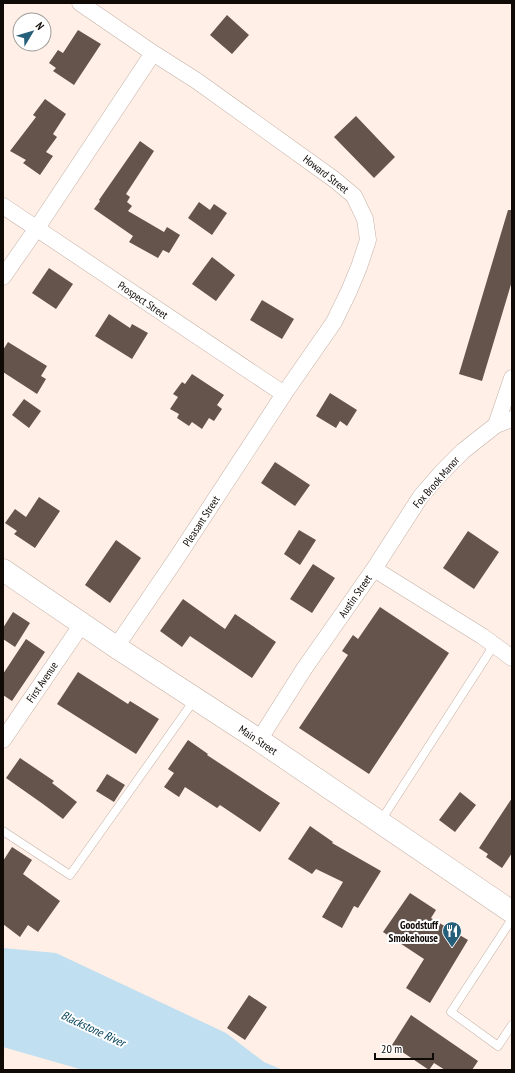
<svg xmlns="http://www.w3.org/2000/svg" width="515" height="1073" viewBox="0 0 515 1073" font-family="'PT Sans Narrow',sans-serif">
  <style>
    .water { fill: #c0dff0 }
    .building { fill: #64544b }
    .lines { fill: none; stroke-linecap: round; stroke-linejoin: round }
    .lane-casing { stroke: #c4b1a7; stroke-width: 9 }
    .street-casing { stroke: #c4b1a7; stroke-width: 17 }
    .secondary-casing { stroke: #c4b1a7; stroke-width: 23 }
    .lane { stroke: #fff; stroke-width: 8 }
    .street { stroke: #fff; stroke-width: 16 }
    .secondary { stroke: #fff; stroke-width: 22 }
    .labels { text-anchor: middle; stroke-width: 4; stroke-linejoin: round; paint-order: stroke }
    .street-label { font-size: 11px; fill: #100a07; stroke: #fff }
    .poi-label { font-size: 11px; font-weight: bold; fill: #100a07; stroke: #fff; text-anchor: end }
    .water-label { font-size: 12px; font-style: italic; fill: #004159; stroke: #fff }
  </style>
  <rect width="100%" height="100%" fill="#ffefe6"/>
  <path class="water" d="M3,948L56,953L226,1033L264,1062L283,1070H83L3,1047Z"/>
  <path class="building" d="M227,15L249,35L232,54L210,35Z
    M78,30L101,44L74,85L53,71L56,68L49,63L58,50L63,53Z
    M45,99L66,114L53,134L57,137L46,152L53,156L40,175L23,163L26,160L10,151L36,117L33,115Z
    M356,116L395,157L374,178L334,137Z
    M140,141L154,151L126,194L130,197L127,202L132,206L128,211L164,232L167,227L180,235L169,253L163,250L158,258L129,242L133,236L94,209L100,201L99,200Z
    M199,202L210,210L214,204L227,213L212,235L188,218Z
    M508,210H512V281L482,381L459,374Z
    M212,257L235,275L216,301L192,284Z
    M49,268L73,284L56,309L32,293Z
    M262,300L294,319L282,339L250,320Z
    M109,314L130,328L132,324L148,333L132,359L95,336Z
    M8,342L47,366L41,376L46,379L37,394L3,372V350Z
    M192,374L224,395L217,405L222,409L214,421L209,418L202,429L192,422L189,426L177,418L179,414L170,409L178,397L173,394L182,382L185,384Z
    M330,393L357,410L347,426L340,421L336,428L316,416Z
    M24,399L41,411L29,428L12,415Z
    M275,462L310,485L295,506L261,483Z
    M39,497L60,511L35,548L14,534L17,531L5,523L15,509L26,517Z
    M299,530L316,540L300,565L284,554Z
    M468,531L499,552L474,589L443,568Z
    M116,540L141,558L110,603L85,585Z
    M313,564L335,578L312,613L290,599Z
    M183,599L225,629L235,614L276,642L252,678L190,636L182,647L160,631Z
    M380,607L449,653L369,774L299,728L348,655L342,651L353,635L358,639Z
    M13,612L30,623L15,647L3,639V628Z
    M26,639L45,652L12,701L3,695V674Z
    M78,672L128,704L130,701L159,719L136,754L57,704Z
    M188,740L208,754L207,755L280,803L260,832L220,805L217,808L185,787L179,797L164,787L174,773L168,769Z
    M20,758L54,781L52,783L77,802L63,819L43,804L6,778Z
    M107,774L125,785L114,802L96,791Z
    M460,792L476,805L455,832L439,820Z
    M512,798V853L502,868L486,857L488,854L479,848Z
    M310,826L333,842L332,843L381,871L358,908L354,906L342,928L322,917L343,882L316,869L312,874L288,859Z
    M12,847L32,860L23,874L60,901L38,932L28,925L20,937L3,924V861Z
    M410,893L436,910L431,918L468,940L430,1003L406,988L424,959L383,932Z
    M249,995L267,1007L245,1040L227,1028Z
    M411,1015L478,1061L472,1070H445L434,1063L429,1070L392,1045Z"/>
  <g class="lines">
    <defs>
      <path id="lane" d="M380,822L494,645
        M3,831L70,875L195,699
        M512,919L451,1012L498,1046L512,1025"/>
      <path id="street" d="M80,3L153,53L197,81L335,180L354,196L365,219L368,240L359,267L349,291L334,322L284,394L176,559L116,647
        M3,206L284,394
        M3,277L37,228L153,53
        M496,425L512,378
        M374,569L421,496L441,473L463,451L496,425L512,419
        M3,740L82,624
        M259,740L304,669L374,569L482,636L512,658"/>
      <path id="secondary" d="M3,570L116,647L259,740L512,912"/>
    </defs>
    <use href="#lane" class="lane-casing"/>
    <use href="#street" class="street-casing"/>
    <use href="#secondary" class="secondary-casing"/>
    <use href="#lane" class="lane"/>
    <use href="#street" class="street"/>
    <use href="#secondary" class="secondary"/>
  </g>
  <defs>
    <symbol id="restaurant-pin" viewBox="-11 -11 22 30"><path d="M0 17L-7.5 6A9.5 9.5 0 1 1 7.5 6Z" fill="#265f79" stroke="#fff"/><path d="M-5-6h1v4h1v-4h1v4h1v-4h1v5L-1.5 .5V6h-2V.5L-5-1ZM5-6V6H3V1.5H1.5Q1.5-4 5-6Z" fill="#fff"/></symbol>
  </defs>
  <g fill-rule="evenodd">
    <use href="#restaurant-pin" x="441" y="920" width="22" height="30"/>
  </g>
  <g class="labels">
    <g class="street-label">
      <text transform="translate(326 174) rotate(38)" y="4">Howard Street</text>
      <text transform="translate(143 300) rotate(34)" y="4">Prospect Street</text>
      <text transform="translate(436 482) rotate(-49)" y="4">Fox Brook Manor</text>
      <text transform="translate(201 521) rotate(-57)" y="4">Pleasant Street</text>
      <text transform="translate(355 596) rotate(-55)" y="4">Austin Street</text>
      <text transform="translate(42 682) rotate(-56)" y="4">First Avenue</text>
      <text transform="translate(258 740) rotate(34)" y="4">Main Street</text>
    </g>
    <g class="poi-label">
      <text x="438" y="929">Goodstuff<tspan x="438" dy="13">Smokehouse</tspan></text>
    </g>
    <g class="water-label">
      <text transform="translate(93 1029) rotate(25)" y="4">Blackstone River</text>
    </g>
  </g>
  <rect width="515" height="1073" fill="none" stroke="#100a07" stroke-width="8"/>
  <g transform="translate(32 32) rotate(52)"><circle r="19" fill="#ffffff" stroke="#9f9d9c"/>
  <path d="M0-3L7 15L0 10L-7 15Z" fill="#265f79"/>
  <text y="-6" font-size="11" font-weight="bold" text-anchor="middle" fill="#100a07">N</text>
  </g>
  <path d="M375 1053v6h58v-6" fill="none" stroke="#100a07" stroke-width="2"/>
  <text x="381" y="1053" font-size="12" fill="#100a07" stroke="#ffffff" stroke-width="3" paint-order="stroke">20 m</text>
</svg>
